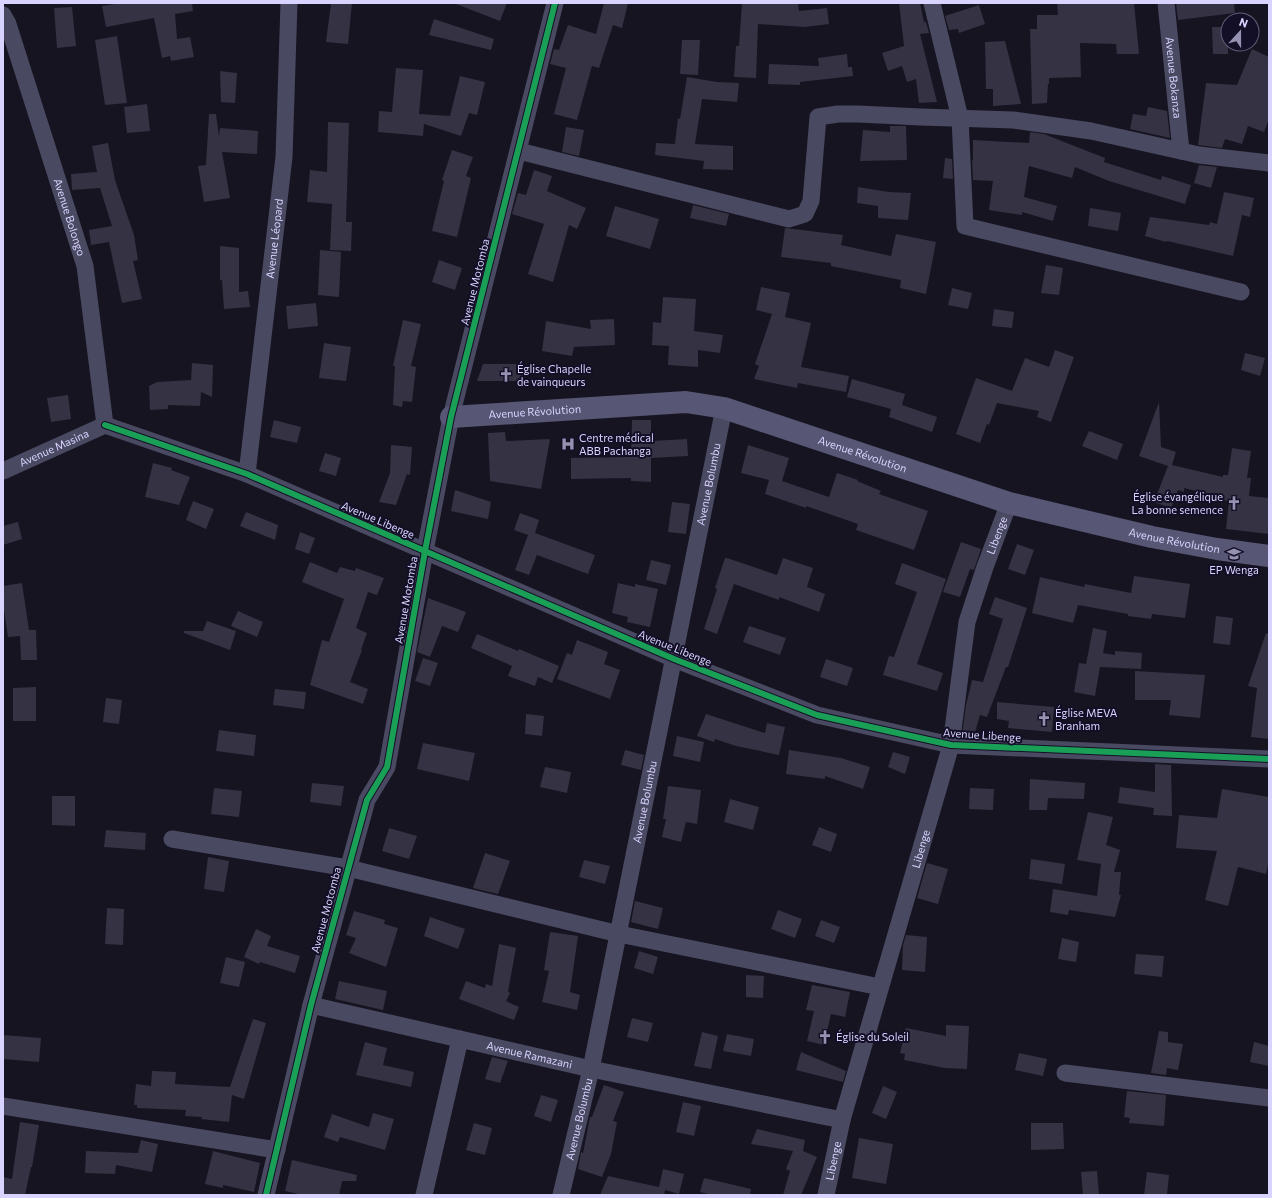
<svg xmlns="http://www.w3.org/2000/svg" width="1272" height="1198" viewBox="0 0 1272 1198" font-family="Commissioner,sans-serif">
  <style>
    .building { fill: #343243 }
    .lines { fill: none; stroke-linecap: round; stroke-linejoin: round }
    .street { stroke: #4a4962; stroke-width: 17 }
    .secondary { stroke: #575674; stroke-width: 22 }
    .cycleway-casing { stroke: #130f26; stroke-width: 8 }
    .cycleway { stroke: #1a9f57; stroke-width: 6 }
    .labels { text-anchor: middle; stroke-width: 4; stroke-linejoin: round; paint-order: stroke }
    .street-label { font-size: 11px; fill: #d9d4ff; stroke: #130f26 }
    .poi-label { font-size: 11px; fill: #d9d4ff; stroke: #130f26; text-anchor: start }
  </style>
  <rect width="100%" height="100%" fill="#161421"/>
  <path class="building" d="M121,3H192L193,11L175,14L177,39L190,37L194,57L171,61L170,56L162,58L154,18L106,27L102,6Z
    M331,3H352L348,44L326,42Z
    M457,3H507L500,21L456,4Z
    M604,3H628L622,28L613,25L599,68L592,66L577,120L554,114L566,68L550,64L554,49L559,50L568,25L596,34Z
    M742,3H798L799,11L827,8L829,24L805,27L758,24L756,78L734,77L736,46H739Z
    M899,3H920L924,22H926L929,33L920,34L937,102L919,103L916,79L907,82L902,66L888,71L882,53L904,46Z
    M1057,3H1134L1139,54H1117L1116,44L1080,43L1081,77L1049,78V84H1048L1047,103L1032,104L1030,29H1037V15H1058Z
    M1176,3H1234L1235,13L1178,20Z
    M979,5L985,24L959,33L958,29L949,30L945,16Z
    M72,7L76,46L57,48L54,8Z
    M434,19L494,39L491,50L429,35Z
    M1212,27H1228V54H1213Z
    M117,36L127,103L105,105L95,40Z
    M682,40H700L698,75L680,74Z
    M1005,41L1021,104L993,106V89H986L985,42Z
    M1252,49L1269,57V119L1264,132L1248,126L1242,144L1225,139L1222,148L1198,145L1206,83L1237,85Z
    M847,54L848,67H852L853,76L800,82V85L768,84L769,64L819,66L818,58Z
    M396,68L423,70L419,114L450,116L460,76L485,82L477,115L469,113L461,136L424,124L423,136L378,132L379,111L392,112Z
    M220,71L237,73L235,103L221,102Z
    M687,77L717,82L739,83L737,102L702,99L695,144L733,146V170L703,169L704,161L655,155L656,143L675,144L678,118L680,119Z
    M147,104L150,131L127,133L124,107Z
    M1148,107L1167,111L1170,138L1130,129L1133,114L1146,116Z
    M209,114H216L219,136L220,128L258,131L257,154L222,152L230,198L204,202L198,166L206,165Z
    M328,122L349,123L346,222H352L351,251L330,250L332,204L307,202L310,170L327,172Z
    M890,126H906L907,160L860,161L863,130L890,132Z
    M566,127L584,130L579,156L562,152Z
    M1030,132L1044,134L1105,158L1104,162L1161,180L1162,176L1191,185L1185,204L1109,181L1075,167L1072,178L1029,166L1024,197L1057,206L1053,221L1022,212V215L989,210L993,181L973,180L972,160L973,161V140L1029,143Z
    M108,143L115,180L134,235L138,260L133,261L142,299L122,303L109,242L91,245L89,230L112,226L100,188L72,190L71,174L97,172L92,146Z
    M452,150L473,157L466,176L471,178L457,237L432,231L444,181L442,180Z
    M945,158L952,159L953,179L943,178Z
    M1199,165L1217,167L1211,188L1194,183Z
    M534,170L552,176L547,191L586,208L577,229L569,225L553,282L528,274L544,224L512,214L518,193L526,195Z
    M858,187L889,192L911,193L908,220L878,218V206L857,203Z
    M1224,192L1254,198L1250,217L1242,215L1233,256L1167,241L1166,242L1145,236L1150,217L1209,225L1210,222L1217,224Z
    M693,205L729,214L726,226L690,218Z
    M615,206L659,219L650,249L606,236Z
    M1090,208L1121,213L1118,231L1088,226Z
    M785,228L843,235L841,245L891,256L896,234L936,242L926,294L900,288L901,280L831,266V263L781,257Z
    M220,246L239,248V292L248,291L250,307L224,309L222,280H220Z
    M320,250L341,252L339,297L318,295Z
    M439,260L462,268L455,290L432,282Z
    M1046,265L1063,268L1059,295L1041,293Z
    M761,287L790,293L785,317L756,310Z
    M952,288L972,293L968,309L948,305Z
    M663,297L696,299L694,331L723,335L720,353L698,350V367L668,365L669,346L652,345L653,322L661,323Z
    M316,303L318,326L288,329L286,306Z
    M994,309L1014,312L1012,328L992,326Z
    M772,314L811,323L801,367L849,376L846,392L798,383L797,388L754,379L759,366L755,364Z
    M614,319L615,345L574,347L572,356L542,351L546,321L591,329L590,320Z
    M403,320L421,324L411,366L416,367L412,402L403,401L402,407L393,405L395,366H393Z
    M324,343L351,347L346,381L319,378Z
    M1055,350L1074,357L1051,422L1037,417L1039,411L997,403L989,425L987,424L980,443L956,434L976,378L1012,391L1025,358L1049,367Z
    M1245,353L1265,358L1260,376L1241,370Z
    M192,363L213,365L212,397L201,392L200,406L168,405V409L150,410L149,386L157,382L191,380Z
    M483,364H524V381H477Z
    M852,379L905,394L902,405L937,417L932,432L889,417L891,409L847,397Z
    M68,395L71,419L51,422L47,398Z
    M1159,402L1161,447L1176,452L1172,465L1223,477V475H1228L1232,448L1251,451L1247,478H1251L1249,496L1269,498V534L1226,529L1229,501L1220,500V497L1184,488V492L1178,490L1171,508L1154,502L1168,466L1139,456Z
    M274,420L301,427L297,443L270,437Z
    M632,420H651V441L687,439L688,456L651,458V482L631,481V478L571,479V458L631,457Z
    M1089,431L1123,444L1117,460L1082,446Z
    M505,432L506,441L550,439L541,489L490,481L488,433Z
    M391,445L412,447L410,475L407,474L396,505L379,502L390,473Z
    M748,445L789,458L782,481L829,497L837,473L858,480L857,481L881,491L879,494L928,511L914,550L856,530L858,524L806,506V508L765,494L769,480L741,473Z
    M325,453L341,458L336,476L319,471Z
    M153,463L172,468L171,470L190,477L179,505L145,497Z
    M455,490L491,502L488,519L451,511Z
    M193,501L214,509L206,529L186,520Z
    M672,502L690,504L686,534L668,532Z
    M246,512L278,525L275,540L240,526Z
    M520,513L539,520L535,533L595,555L588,574L537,555L529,575L515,570L528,535L514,530Z
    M18,522L22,539L3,545V526Z
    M300,532L315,538L309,554L295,549Z
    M961,542L981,549L974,570L970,569L960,597L943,592Z
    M1017,544L1034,550L1025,575L1008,569Z
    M725,558H727L777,575L783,558L813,568L807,587L825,594L819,612L779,597V600L734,584L717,634L704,629L717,589L715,588Z
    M651,560L671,565L666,585L646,580Z
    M310,562L337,573L340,567L355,571L356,568L384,578L377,595L368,592L356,628L367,633L361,650H362L350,682L368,689L363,704L310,685L322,640L329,642L344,599L302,582Z
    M902,563L946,579L917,664L943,673L937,691L883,675L889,656L894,657L917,592L895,584Z
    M1134,576L1190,584L1185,618L1152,614L1151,619L1128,616V614L1078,605L1073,623L1032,613L1040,577L1084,587L1085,584L1131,593Z
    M22,583L29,630H36L37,660H21L20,636L8,637L3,603V586Z
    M618,583L635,587V584L658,589L650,627L627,622L628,617L612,613Z
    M995,597L1027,608L1008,667H1006L987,717L980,715L974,736L962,735L966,705L972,680L983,682L1003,619L989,614Z
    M428,598L466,612L458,632L442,626L430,657L417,652Z
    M238,611L263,622L257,637L231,626Z
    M1216,616L1233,618L1230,645L1213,643Z
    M207,621L236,631L230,650L184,633V631H203Z
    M749,626L786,638L780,655L743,642Z
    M1093,628L1107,631L1103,653L1115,655V651L1142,653L1141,669L1100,667L1095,696L1074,692L1079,663L1086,664Z
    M1266,633L1269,634V739L1251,737L1257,688L1248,686Z
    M477,634L518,651L519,649L559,666L552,683L538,677L535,686L508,676L512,666L471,648Z
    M577,640L608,652L604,664L620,670L610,699L557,679L567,653L572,655Z
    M423,658L438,663L430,686L415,681Z
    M826,659L853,668L847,686L820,677Z
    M1135,671L1205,675L1200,718L1169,715L1171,700H1135Z
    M36,687V721H13V688Z
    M275,689L306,692L304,709L273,705Z
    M106,698L122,700L119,724L103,722Z
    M997,702L1054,707L1052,732L1008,728L1009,721L997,719Z
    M526,714L544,716L542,736L525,734Z
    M706,714L765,733L767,723L785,727L779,755L736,746L715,739L714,742L697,736Z
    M219,730L256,735L254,756L216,751Z
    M677,736L704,742L700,762L673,756Z
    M423,743L475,753L469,781L417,769Z
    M625,750L644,755L641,770L621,765Z
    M789,750L841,758L870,767L863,789L825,776V779L786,774Z
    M893,752L910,757L905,774L888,767Z
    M1155,764L1171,765L1172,816L1153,815L1154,808L1118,803L1120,787L1155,792Z
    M545,767L571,772L567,793L540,787Z
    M1030,779L1085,783L1084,799L1048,798L1047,810H1029Z
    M312,783L344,786L341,806L310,802Z
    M668,786L701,790L697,824L686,822L681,842L662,837L666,819H663Z
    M214,788L242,791L239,817L211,814Z
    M970,788L994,789L993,810L969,809Z
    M1222,789L1269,797V860L1266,874L1238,867L1228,906L1205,900L1217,851L1176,848L1179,815L1217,818Z
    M52,796H75V826L52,825Z
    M730,799L759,807L753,830L724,822Z
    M1088,812L1113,817L1106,845L1120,850L1114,872H1121L1119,895H1121L1115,917L1069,910L1068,915L1050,912L1053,889L1097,896L1101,864L1077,860Z
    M819,827L837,834L831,852L812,845Z
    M389,828L417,836L409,859L382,851Z
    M106,830L146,833L145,850L104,847Z
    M485,853L510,861L498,894L473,888Z
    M208,857L229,861L224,892L204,889Z
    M1031,859L1065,864L1062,884L1029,879Z
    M584,860L610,866L605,884L579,877Z
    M927,863L948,869L938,904L917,898Z
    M635,901L663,908L658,929L631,922Z
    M107,908L124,909L123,945L105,944Z
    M778,910L802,919L795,938L771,929Z
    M354,911L385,920L384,924L398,928L386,967L349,953L356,938L346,935Z
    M430,917L465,929L458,949L424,936Z
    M821,920L840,927L834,943L815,936Z
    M256,929L271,936L267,946L300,956L295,973L260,962L259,964L244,957Z
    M550,932L578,936L570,992L580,995L577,1010L542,1002L549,971L544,970Z
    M906,935L927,937L925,972L902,970L903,945Z
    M1062,938L1079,942L1076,962L1058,959Z
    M499,944L516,948L508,992L510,993L506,1001L519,1007L514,1020L459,999L466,981L485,988L486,984L492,986Z
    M639,951L658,957L653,974L634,968Z
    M1136,954L1164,956L1162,977L1134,974Z
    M226,957L245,962L239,987L220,983Z
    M746,975L764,976L763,998L746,997Z
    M339,981L387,991L383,1010L335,999Z
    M812,985L850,992L845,1017L831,1014L824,1045L807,1041L814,1011L806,1010Z
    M632,1018L653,1023L648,1042L627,1037Z
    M253,1019L266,1023L244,1099L232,1095L229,1122L201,1119L202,1117L185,1116L186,1110L137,1108V1105H134L136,1084L151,1086L152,1071L176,1072L175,1084L230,1087Z
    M946,1025L969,1026L967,1069L945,1068L904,1060L905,1054L900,1053L906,1028L946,1036Z
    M1159,1031L1168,1032V1042L1183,1044L1178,1070L1167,1068L1166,1075L1151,1073Z
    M702,1032L718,1036L711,1069L694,1066Z
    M727,1034L754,1039L751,1056L723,1051Z
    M3,1035L41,1038L39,1062L3,1059Z
    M365,1042L387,1048L383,1065L414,1072L411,1087L356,1075Z
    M1254,1042L1269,1046V1066L1250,1062Z
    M801,1052L846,1071L843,1082L796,1070Z
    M1019,1053L1047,1059L1043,1076L1015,1070Z
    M492,1057L508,1061L500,1083L485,1079Z
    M604,1085L624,1092L613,1121L617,1122L611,1154L602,1177L578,1169L581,1152L583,1153L590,1117H592Z
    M883,1086L897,1092L886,1119L872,1113Z
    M1127,1091L1166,1095L1164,1126L1129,1123L1130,1118L1124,1117Z
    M541,1095L558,1100L551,1122L534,1116Z
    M683,1102L701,1106L694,1136L676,1132Z
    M373,1113L394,1119L385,1150L340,1137L338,1142L324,1137L332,1114L369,1127Z
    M20,1122L39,1125L32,1167H31L25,1195H3V1177L12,1179Z
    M474,1123L492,1128L485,1155L466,1150Z
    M1031,1123H1063L1064,1149L1031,1150Z
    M757,1129L805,1140L803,1151L817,1157L801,1195H783L790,1171L786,1169L793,1151L751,1144Z
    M859,1138L893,1144L886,1184L852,1178Z
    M141,1140L158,1144L152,1172L116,1165L115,1174L85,1173L86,1151L138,1153Z
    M213,1151L260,1163L254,1192L223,1185V1188L205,1184Z
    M292,1160L357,1175L356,1181H342L339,1195H303L285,1191Z
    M663,1169L684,1174L679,1194L665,1190L664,1195H600L608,1176L659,1187Z
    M1097,1171L1099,1195H1083L1081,1172Z
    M1147,1172L1169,1175L1167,1195H1144Z
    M704,1178L751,1189L750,1195H712L700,1192Z"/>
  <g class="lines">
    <g class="street">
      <path d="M932,3L960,118L965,226L1241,292"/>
      <path id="s1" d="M1166,3L1181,151"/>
      <path id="s2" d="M3,15L8,24L85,266L105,425"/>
      <path d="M519,151L789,219L805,214L811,201L818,117L838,114H858L921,117L1013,120L1091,131L1199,155L1269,163"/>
      <path d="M105,425L247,474L674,659L817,715L951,745L1269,759"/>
      <path id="s3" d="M3,471L105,425"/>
      <path id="s4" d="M247,474L284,157L289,3"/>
      <path d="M172,839L348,868L619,934L880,987"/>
      <path id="s5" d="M311,1005L591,1069L842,1120"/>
      <path d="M1065,1073L1269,1098"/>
      <path d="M3,1106L277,1150"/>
      <path d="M266,1195L311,1005L367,800L387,767L425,551L451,417L555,3"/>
      <path d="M424,1195L460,1039"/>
      <path id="s6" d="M561,1195L591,1069L724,408"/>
      <path id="s7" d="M826,1195L842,1120L951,745L967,622L985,567L1009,503"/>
    </g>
    <path class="secondary" id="s8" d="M451,417L686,402L724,408L1009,503L1152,537L1217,549L1269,556"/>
    <defs>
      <path id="cycleway" d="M105,425L247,474L674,659L817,715L951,745L1269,759
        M266,1195L311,1005L367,800L387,767L425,551L451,417L555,3"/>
    </defs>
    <use href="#cycleway" class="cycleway-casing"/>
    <use href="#cycleway" class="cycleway"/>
  </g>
  <defs>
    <symbol id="church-bare" viewBox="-9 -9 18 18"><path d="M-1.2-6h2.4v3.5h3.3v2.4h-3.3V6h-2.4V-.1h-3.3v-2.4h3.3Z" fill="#9591b1" stroke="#130f26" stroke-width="2.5" paint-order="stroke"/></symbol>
    <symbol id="hospital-bare" viewBox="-9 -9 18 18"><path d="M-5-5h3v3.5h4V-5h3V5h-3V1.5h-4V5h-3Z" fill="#9591b1" stroke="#130f26" stroke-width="2.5" paint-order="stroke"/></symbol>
    <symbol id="school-bare" viewBox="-9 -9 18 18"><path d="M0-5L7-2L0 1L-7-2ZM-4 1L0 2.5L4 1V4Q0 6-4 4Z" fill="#9591b1" stroke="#130f26" stroke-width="2.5" paint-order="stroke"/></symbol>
  </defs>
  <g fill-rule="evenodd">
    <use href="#church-bare" x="496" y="365" width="20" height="20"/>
    <use href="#hospital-bare" x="558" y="434" width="20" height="20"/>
    <use href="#church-bare" x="1224" y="493" width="20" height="20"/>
    <use href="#school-bare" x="1224" y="544" width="20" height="20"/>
    <use href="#church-bare" x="1034" y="709" width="20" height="20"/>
    <use href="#church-bare" x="815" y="1027" width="20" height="20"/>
  </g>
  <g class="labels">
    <g class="street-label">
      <text dy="4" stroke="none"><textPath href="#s1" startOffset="75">Avenue Bokanza</textPath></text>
      <text dy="4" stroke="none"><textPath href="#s2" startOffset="213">Avenue Bolongo</textPath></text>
      <text dy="4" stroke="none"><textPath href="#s4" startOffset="237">Avenue Léopard</textPath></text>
      <text transform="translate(475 282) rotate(-76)" y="4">Avenue Motomba</text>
      <text dy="4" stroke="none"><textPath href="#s8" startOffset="84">Avenue Révolution</textPath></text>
      <text dy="4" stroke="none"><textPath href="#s3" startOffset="56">Avenue Masina</textPath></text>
      <text dy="4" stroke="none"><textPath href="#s8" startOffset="420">Avenue Révolution</textPath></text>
      <text dy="4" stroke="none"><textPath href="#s6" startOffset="726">Avenue Bolumbu</textPath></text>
      <text transform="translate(378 520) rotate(23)" y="4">Avenue Libenge</text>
      <text dy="4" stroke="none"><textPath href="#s7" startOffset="683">Libenge</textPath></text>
      <text dy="4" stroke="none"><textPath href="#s8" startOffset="744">Avenue Révolution</textPath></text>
      <text transform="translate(406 600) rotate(-80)" y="4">Avenue Motomba</text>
      <text transform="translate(675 648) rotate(22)" y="4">Avenue Libenge</text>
      <text transform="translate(982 735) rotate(4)" y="4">Avenue Libenge</text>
      <text dy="4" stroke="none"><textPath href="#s6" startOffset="402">Avenue Bolumbu</textPath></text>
      <text dy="4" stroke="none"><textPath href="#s7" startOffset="359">Libenge</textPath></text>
      <text transform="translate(326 910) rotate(-75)" y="4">Avenue Motomba</text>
      <text dy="4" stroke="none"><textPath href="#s5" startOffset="224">Avenue Ramazani</textPath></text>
      <text dy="4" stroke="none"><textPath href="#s6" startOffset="78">Avenue Bolumbu</textPath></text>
      <text dy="4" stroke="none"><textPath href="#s7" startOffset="35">Libenge</textPath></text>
    </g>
    <g class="poi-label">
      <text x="517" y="373">Église Chapelle<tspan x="517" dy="13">de vainqueurs</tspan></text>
      <text x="579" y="442">Centre médical<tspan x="579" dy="13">ABB Pachanga</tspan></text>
      <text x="1223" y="501" text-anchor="end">Église évangélique<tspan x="1223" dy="13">La bonne semence</tspan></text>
      <text x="1234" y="574" text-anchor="middle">EP Wenga</text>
      <text x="1055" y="717">Église MEVA<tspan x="1055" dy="13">Branham</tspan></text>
      <text x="836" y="1041">Église du Soleil</text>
    </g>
  </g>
  <rect width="1272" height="1198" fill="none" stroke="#d9d4ff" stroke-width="8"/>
  <g transform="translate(1240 32) rotate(21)"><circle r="19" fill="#130f26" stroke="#625e7d"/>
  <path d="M0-3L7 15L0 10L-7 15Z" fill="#9591b1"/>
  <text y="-6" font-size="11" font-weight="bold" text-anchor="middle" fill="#d9d4ff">N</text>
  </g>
</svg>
